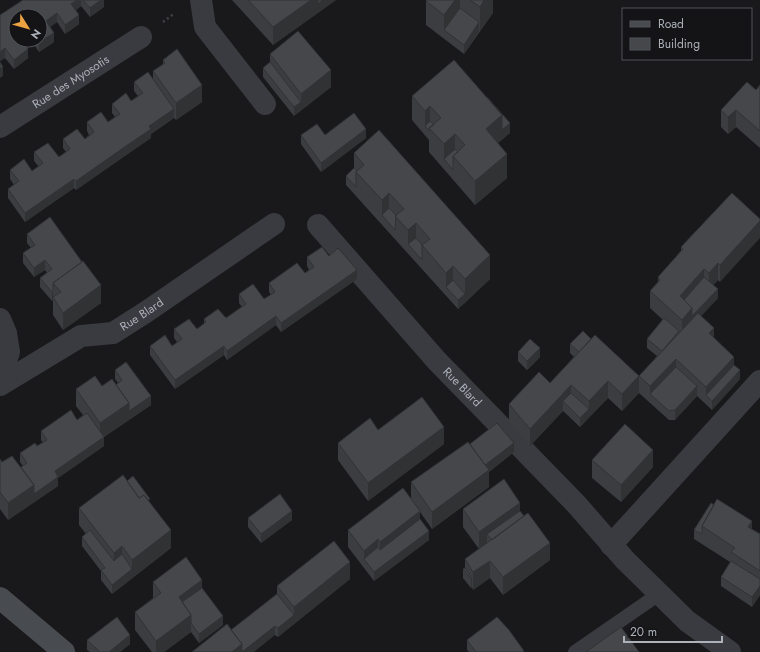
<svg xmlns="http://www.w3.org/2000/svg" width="760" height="652" viewBox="0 0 760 652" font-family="Jost,sans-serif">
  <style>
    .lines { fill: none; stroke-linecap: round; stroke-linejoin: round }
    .path { stroke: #404347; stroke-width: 2.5; stroke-dasharray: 2 3; stroke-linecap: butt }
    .lane { stroke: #3a3b40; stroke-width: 14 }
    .street { stroke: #3a3b40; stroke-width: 22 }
    .secondary { stroke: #484b50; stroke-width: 22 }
    .wall { fill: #3c3d40; fill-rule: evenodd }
    .shaded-wall { fill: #313234 }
    .building { fill: #46474b; stroke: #313234 }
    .labels { text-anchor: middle; stroke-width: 4; stroke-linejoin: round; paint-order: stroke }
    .street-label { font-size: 12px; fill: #acb1ba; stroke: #141416 }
  </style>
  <rect width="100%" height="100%" fill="#19191b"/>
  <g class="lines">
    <path class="path" d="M163,22L175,13"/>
    <path class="lane" d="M575,652L659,594"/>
    <g class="street">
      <path d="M201,0L205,27L265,104"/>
      <path id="s1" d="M0,127L141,37"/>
      <path id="s2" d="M318,225L437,361L577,505L625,560L687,621L730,652"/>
      <path d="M0,319L6,333L9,352L2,373L0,376"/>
      <path id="s3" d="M0,385L81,336L113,333L146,312L274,224"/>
      <path d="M611,545L760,381"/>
    </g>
    <path class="secondary" d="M0,598L64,652"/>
  </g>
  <path class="wall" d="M23,0H104V7L90,17L81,6L76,10L79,15V24L65,34L57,22L50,27L54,33V42L39,52L31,40L25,44L28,49V58L14,69L5,58L0,61V15ZM16,16H40V40H16Z
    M232,0H336L273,45Z
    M426,0H493V13L464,54L426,25Z
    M270,54L331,87L294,116L263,77V68L270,62Z
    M163,60L202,102L176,120L174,118L151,134V138L126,155L76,190L74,188L25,222L8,198V189L14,185L10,179V170L32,171L39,167L34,161V152L59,157L66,152L63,148V139H85L89,135L87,131V122H108L115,117L112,113V104L131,101L138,96L134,91V82L153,79V71L163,65Z
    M760,85V148L736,127L728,134L721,127V110L756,90Z
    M412,96L510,133L498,143L507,178L475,205L429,152V140L412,120Z
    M301,135H325L366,138L321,172L301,144Z
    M354,153L490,279L458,309L346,185V176L354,168Z
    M732,193L720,282L718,280L713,285L718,298L701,316L714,338L734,365L740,379L712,410L697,396L675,420H669L639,393V376L657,356L647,348V339L663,320L650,308V291L658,283V277L681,251V247Z
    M27,234L101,303L63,330L53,315V300L52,301L40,287V278L47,273L45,270L34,277L23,263V253L31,248L27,243Z
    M329,256L357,279L281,332L276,325L227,360L224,355L175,389L150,355V346H172L177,342L174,338V329H197L204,324V319L226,318L242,307L239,303V294L264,299L271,295L269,292V283L305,273L309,270L307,266V257Z
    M570,344L639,393L622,411L608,398L580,427L563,411L530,446L509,422V404L550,383L574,357L570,353Z
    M518,352L540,357L527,370L518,361Z
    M115,370L151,405L104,437V446L58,478V486L8,520L0,509V459L2,462L21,467L23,466L20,462V453L37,446L43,443L41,440V431L77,420L83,415L76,406V389L116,385L118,383L115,379Z
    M378,430L444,444L368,501L338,460V443Z
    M470,444L514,452L489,472V487L432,529L420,512V519L429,540L374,581L348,547V530L411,498V482Z
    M592,460L653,467L621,502L592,478Z
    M127,481L150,503L171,548L112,594L101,580V571L82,546V537L86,534L79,525V508Z
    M711,503L760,534V595L752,607L721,586V577L730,562L694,539V530Z
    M463,509L520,511L550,560L503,595L490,578L473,590L472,587L471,588L463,578V569L465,568V559L479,549L463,527Z
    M248,518L292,520L261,543L248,527Z
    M350,579L278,637L275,635L231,630L277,594V586Z
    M153,582L202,588L223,625L199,643L191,632L164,652H152L135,630V612L153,598Z
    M87,640L130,644L120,652H90L87,650Z
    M467,640L524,652H469L467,650Z"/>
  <path class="shaded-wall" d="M77,0H81V6L71,13V4Z
    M101,0H104V7L90,17V8Z
    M311,0H336L273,45V27Z
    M455,0H460V17L444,30V39V15Z
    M484,0H493V13L480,31V7Z
    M57,13V22L46,30V21Z
    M79,15V24L65,34V25Z
    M479,22V31L464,54V45Z
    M54,33V42L39,52V42Z
    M20,40H31L20,47Z
    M5,48V58L0,61V52Z
    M28,49V58L14,69V60Z
    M3,67V76L0,78V69Z
    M331,70V87L294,116V107L301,102V94Z
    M202,85V102L176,120V103Z
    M430,106V129L425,126V135V111Z
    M174,109V118L151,134V138L76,190V181L149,126Z
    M736,110V127L728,134V117Z
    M502,115L510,123V133L486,153V129Z
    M366,129V138L321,172V163Z
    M455,134V158L453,156L444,159V144Z
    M507,154V178L475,205V181Z
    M74,179V188L25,222V213Z
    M389,193V217L382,215V200Z
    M760,221V238L720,282V265Z
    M416,223V247L408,244V230Z
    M490,255V279L465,303V279Z
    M45,260V270L34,277V268Z
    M718,263V280L709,290V273Z
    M453,266V290L446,287V273Z
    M704,269V286L684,308L680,296Z
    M357,270V279L281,332V323Z
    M101,285V303L63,330V313Z
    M718,289V298L682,337V320L692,308Z
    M53,291V298V297V300L52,301V292Z
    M465,294V303L458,309V300Z
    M276,316V325L227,360V351Z
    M714,328V345L709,333Z
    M224,346V355L175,389V380Z
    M540,348V357L527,370V361Z
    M734,357V374L706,395V387Z
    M676,359V376L650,394V386Z
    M740,370V379L712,410V401Z
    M639,376V393L622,411V394Z
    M608,381V398L580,427V418L589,409V401Z
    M571,385V402L563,401V411L530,446V429Z
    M697,386V396L675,420V410Z
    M151,396V405L129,420V411Z
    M129,403V420L104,437V446L58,478V486L8,520V503L100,439V423Z
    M444,427V444L368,501V483Z
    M514,443V452L489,472V487L432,529V512L482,468Z
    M653,450V467L621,502V485Z
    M520,503V520L487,534V543L479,550V532Z
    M292,511V520L261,543V534Z
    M420,511V528L380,559V542Z
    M752,521V538L748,527Z
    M171,530V548L112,594V585L132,569V560Z
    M429,531V540L374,581V572Z
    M378,539V556L364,559V551Z
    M550,543V560L503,595V577Z
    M122,546V563L114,570V553Z
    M490,561V578L473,590V572Z
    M350,562V579L278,637V628L294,615V607Z
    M472,578V587L471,588V579Z
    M202,580V597L183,611L179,597Z
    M760,586V595L752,607V597Z
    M191,615V632L164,652H156V641Z
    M223,616V625L199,643V634Z
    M275,626V635L254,652H242Z
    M130,635V644L120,652H109Z
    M242,644V652H232Z"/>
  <path class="building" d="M23,0H77L71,4L79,15L65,25L57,13L46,21L54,33L39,42L38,40H40V16H16V40H22L28,49L14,60L5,48L0,52V15Z
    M83,0H101L90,8Z
    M248,0H311L273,27Z
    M318,0H323L318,4Z
    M426,0H455L444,15L426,1Z
    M470,0H484L480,7Z
    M460,8L479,22L464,45L444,30Z
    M298,31L331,70L301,94L270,54Z
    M177,49L202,85L176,103L153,71L165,63L163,60Z
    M454,60L502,115L486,129L507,154L475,181L453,156L465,145L455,134L444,144L429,128L441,118L430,106L425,111L412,96Z
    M0,62L3,67L0,69Z
    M270,62L301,102L294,107L263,68Z
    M148,72L174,109L149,126L151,129L126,146L76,181L74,179L25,213L8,189L19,181L10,170L24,159L32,171L43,163L34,152L48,143L59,157L70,149L63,139L77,129L85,139L94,132L87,122L101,112L108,122L120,114L112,104L126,93L131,101L143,93L134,82Z
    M747,82L756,90L760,85V131L736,110L728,117L721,110Z
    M487,97L510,123L502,130V115Z
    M354,113L366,129L321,163L301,135L317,124L325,135Z
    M430,121L434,125L429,128V131L425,126Z
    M379,130L490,255L465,279L453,266L446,273L422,245L430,239L416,223L408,230L395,216L404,209L389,193L382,200L356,172L364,165L354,153Z
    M455,149L458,152L453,156V170L444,159Z
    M354,168L357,171L356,172V187L346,176Z
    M732,193L760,219V221L720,265L718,263L709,273L704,269L680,296L692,308L682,320L650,291L660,280L658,277L683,249L681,247Z
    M389,208L396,215L395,230L382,215Z
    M50,217L82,262L53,283V291L52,292L40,278L52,269L45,260L34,268L23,253L35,245L27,234Z
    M416,238L422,245V260L408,244Z
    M322,247L329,256L338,248L357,270L281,323L276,316L227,351L224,346L175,380L150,346L165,335L172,346L182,339L174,329L189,319L197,329L206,322L204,319L218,309L226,318L246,304L239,294L253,284L264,299L275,292L269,283L297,263L305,273L314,267L307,257Z
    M83,261L101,285L63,313L53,297L61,292L53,283Z
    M704,277L718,289L692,316V308L684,300Z
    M453,280L465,294L458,300L446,287Z
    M698,313L714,328L709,333L734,357L706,387L676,359L650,386L639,376Z
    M664,318L679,331L662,351L647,339Z
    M583,331L591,339L579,352L570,344Z
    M595,335L639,376L622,394L608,381L589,401L571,385L530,429L509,404L539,372L550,383Z
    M530,339L540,348L527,361L518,352Z
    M126,362L151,396L129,411V403L116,385L122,380L115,370Z
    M734,365L740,370L712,401L706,395Z
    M676,367L697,386L675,410L669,411L650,394Z
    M95,376L102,386L112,379L129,403L100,423L76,389Z
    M571,393L589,409L580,418L563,401Z
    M422,397L444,427L368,483L338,443L370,418L378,430Z
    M71,410L77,420L87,413L104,437L55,471L58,477L34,494V485L21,467L27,463L20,453L35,443L37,446L47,440L41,431Z
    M497,423L514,443L485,465L470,444Z
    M625,424L653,450L621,485L592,460Z
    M468,442L489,470L432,512L411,482Z
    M12,456L34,485L8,503L0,492V459L2,462Z
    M123,475L139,498L144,495L171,530L132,560L122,546L114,553L79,508Z
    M133,476L150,499L148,500L144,495L139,498L127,481Z
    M504,479L520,503L479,532L463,509Z
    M403,488L420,511L380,542L378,539L364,551L348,530Z
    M280,494L292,511L261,534L248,518Z
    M717,499L752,521L748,527L760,534V571L731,552L735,548L702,526Z
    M711,503L714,505L702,526V534L694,530Z
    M520,511L524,516L492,540L487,534Z
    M528,513L550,543L503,577L490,561L473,572L465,559Z
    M420,519L429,531L374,572L364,559L378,547L380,550Z
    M90,530L114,561L122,554L132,569L112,585L101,570L105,568L82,537Z
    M334,541L350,562L294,607L277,586Z
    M186,557L202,580L179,597L191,615L156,641L135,612L161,593L153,582Z
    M731,561L760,579V586L752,597L721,577Z
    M465,568L472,578L471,579L463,569Z
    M202,588L223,616L199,634L191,623V615L182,602Z
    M277,594L294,615L278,628L275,626L242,652V644L231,630Z
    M117,617L130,635L109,652H100L87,640Z
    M497,617L509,630L524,651L523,652H476L467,640Z
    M227,624L242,644L232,652H192Z
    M621,627L639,652H586Z"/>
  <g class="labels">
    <g class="street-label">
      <text dy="4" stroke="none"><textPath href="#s1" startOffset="84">Rue des Myosotis</textPath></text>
      <text dy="4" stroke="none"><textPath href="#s3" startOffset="161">Rue Blard</textPath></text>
      <text dy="4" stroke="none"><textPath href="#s2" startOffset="217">Rue Blard</textPath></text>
    </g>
  </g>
  <rect x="622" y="8" width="130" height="52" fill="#141416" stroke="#515358"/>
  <rect x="630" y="21" width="20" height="6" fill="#484b50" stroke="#515358"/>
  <text x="658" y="28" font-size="12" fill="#acb1ba">Road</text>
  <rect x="630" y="38" width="20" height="12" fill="#46474b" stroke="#515358"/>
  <text x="658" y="48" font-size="12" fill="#acb1ba">Building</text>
  <g transform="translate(28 28) rotate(127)"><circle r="19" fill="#141416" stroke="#515358"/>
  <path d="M0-3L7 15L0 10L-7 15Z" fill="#eba241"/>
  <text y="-6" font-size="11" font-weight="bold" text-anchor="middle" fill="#acb1ba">N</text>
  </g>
  <path d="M624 636v6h98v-6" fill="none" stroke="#acb1ba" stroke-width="2"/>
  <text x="630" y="636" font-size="12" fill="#acb1ba" stroke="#141416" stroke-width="3" paint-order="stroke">20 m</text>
</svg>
